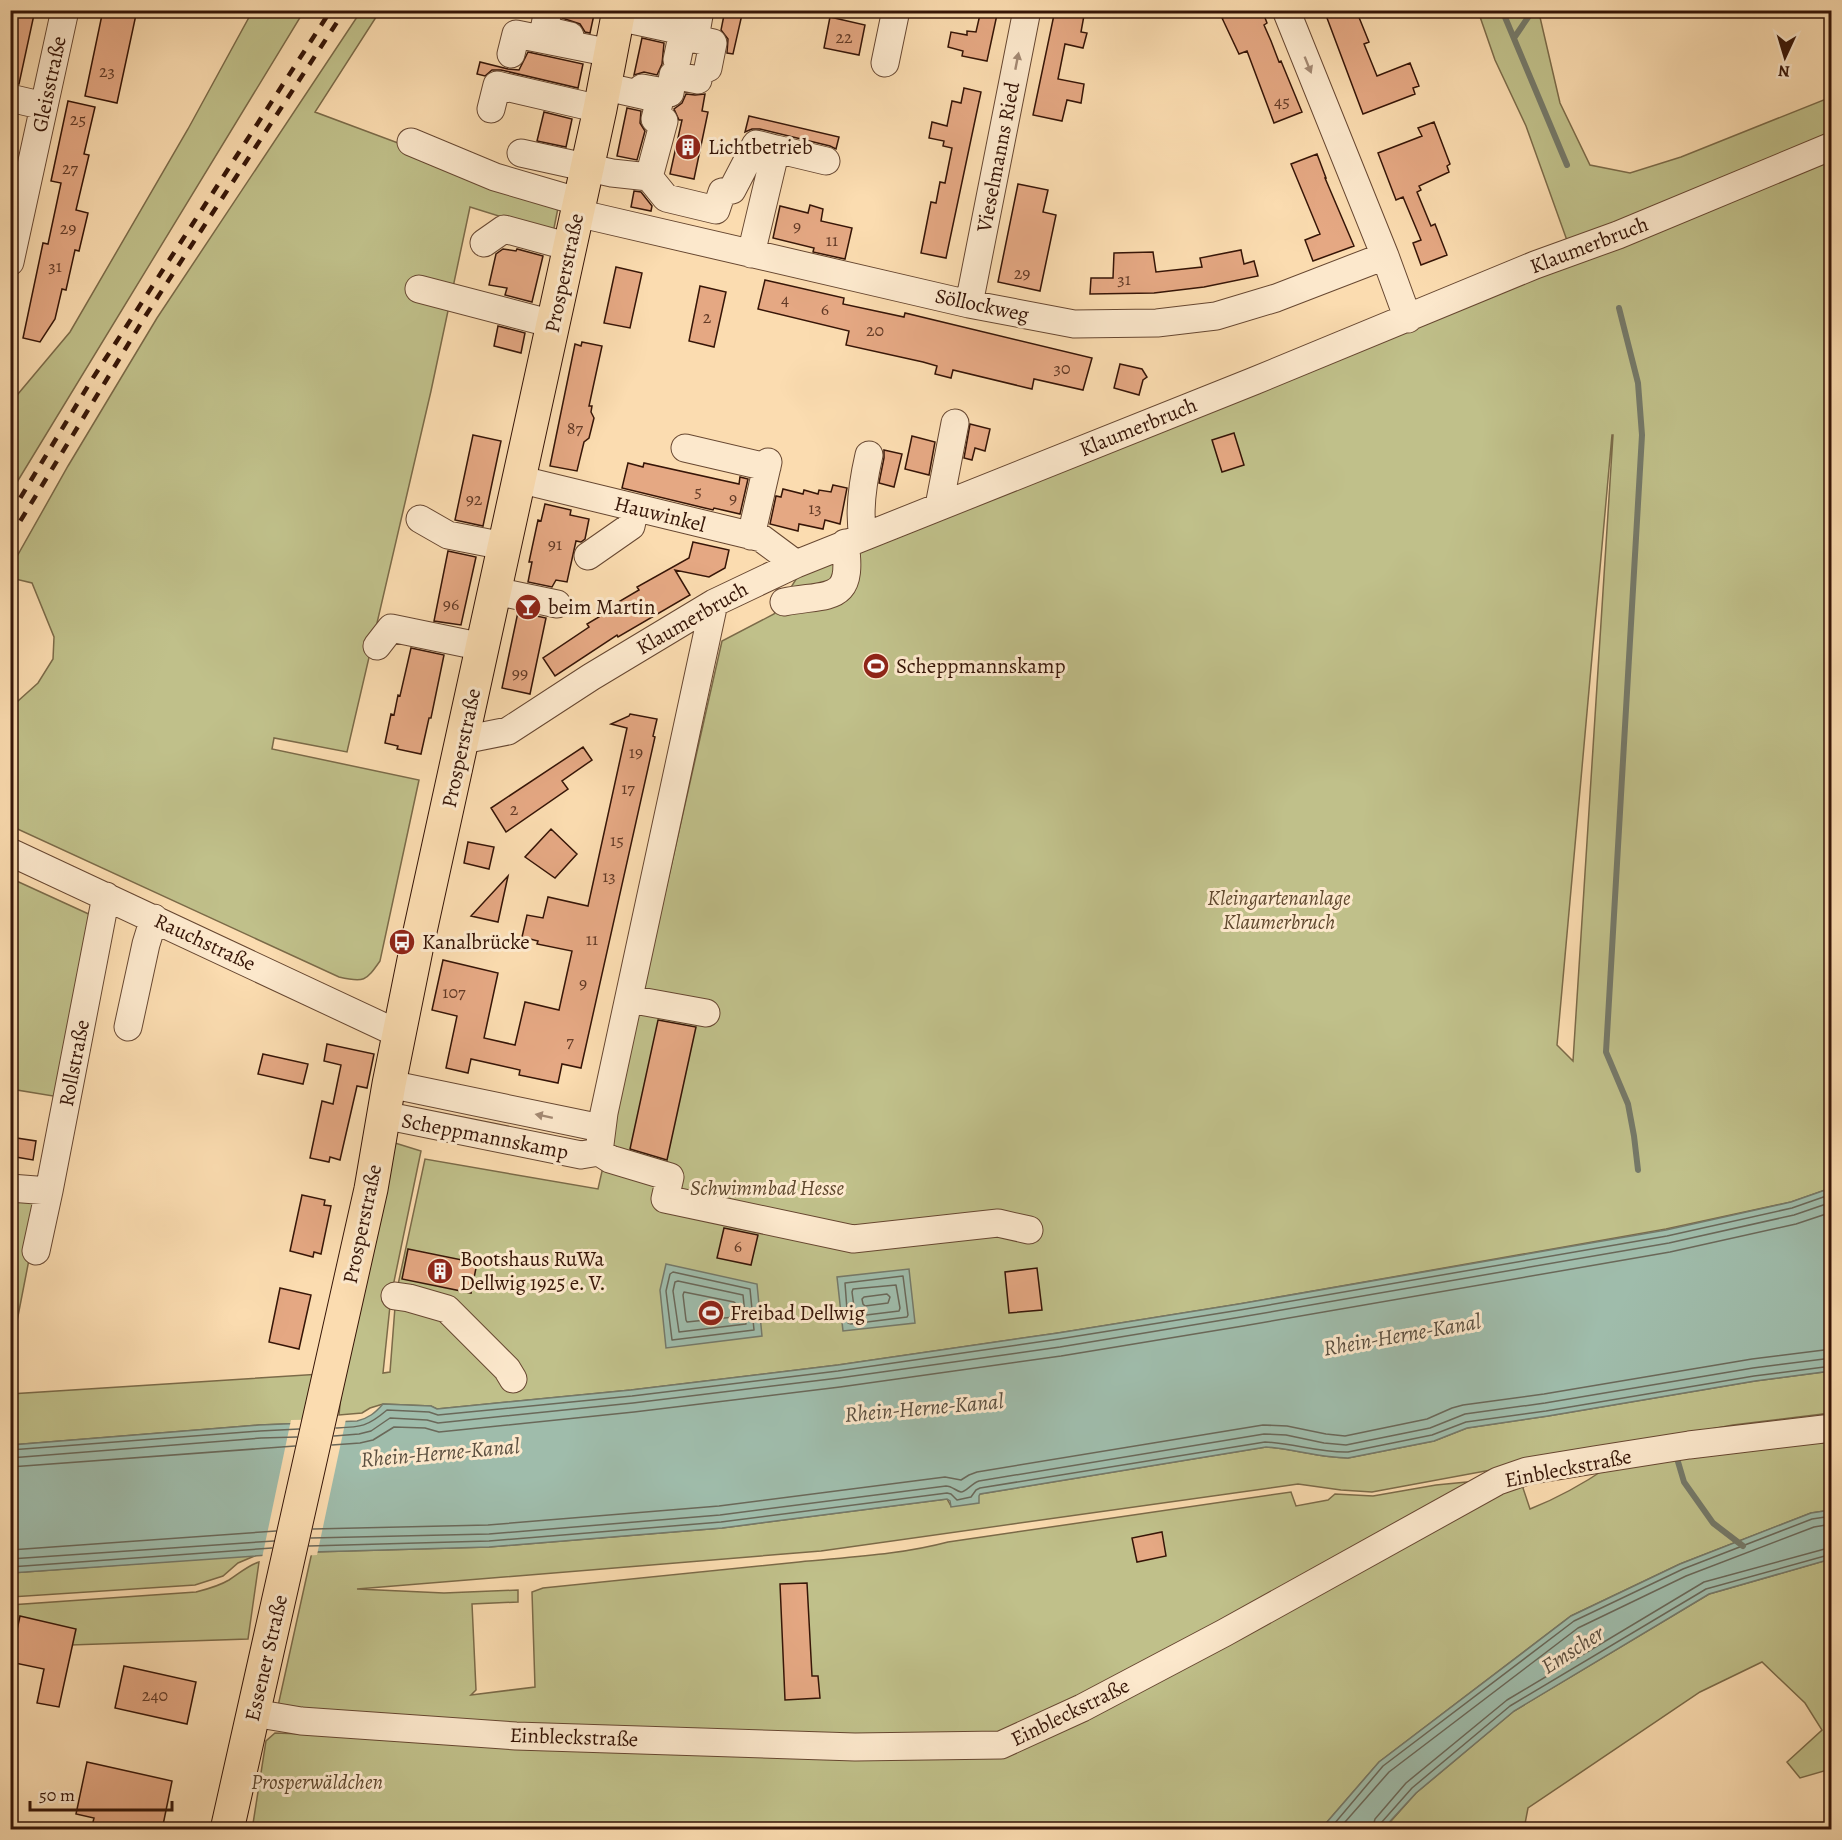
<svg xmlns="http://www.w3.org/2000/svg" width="1842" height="1840" viewBox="0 0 1842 1840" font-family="Alegreya,serif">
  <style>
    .green { fill: #c0c08a; stroke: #7b6a48; stroke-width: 1.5; fill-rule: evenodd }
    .water { fill: #9fbcab; stroke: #757969; stroke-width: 1.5 }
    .pier { fill: #fbdcb0 }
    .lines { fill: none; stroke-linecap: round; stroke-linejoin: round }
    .shore { stroke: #6a6859; stroke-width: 1.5 }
    .stream { stroke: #757969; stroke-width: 6 }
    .building { fill: #e5a883; stroke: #361507; stroke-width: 1.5 }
    .minor-casing { stroke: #674731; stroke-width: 29 }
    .major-casing { stroke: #361507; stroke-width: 35 }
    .minor { stroke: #fce8cc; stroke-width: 27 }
    .major { stroke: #fbdcb0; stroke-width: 33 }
    .rail { stroke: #361507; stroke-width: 4.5; stroke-dasharray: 10 10; stroke-linecap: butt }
    .oneway { fill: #a38973 }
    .labels { text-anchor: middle; stroke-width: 6; stroke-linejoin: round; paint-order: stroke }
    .number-label { font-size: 18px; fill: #623a26 }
    .street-label { font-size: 21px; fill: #361507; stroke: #fce8cc }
    .poi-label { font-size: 21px; fill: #361507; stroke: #fce8cc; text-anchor: start }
    .park-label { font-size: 21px; font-style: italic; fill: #5f482e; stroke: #fce8cc }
    .water-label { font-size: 22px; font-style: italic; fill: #5b4f40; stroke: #fce8cc }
  </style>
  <rect width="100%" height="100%" fill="#fbdcb0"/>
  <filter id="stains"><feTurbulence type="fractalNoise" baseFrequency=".00333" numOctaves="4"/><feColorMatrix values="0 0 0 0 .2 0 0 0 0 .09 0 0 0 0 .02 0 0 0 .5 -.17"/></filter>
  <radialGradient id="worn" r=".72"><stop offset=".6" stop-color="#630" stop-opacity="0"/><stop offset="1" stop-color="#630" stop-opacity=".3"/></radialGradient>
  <path class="green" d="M253,10L304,11L11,492V406L18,394L70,332L188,129Z
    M361,11H380L315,112L559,203L553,233L470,207L431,391L347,752L274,738L272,749L419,780L380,961C366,981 364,983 339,977L11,826V711L18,701L38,683L53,659L54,637L32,583L11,578V567L68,466L157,318Z
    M1478,11H1541L1539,13L1560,103L1590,165L1630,173L1681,157L1831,97V1188L1791,1202L1666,1229L1239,1304L1058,1333L838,1365L631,1390L437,1409L431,1406L383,1404L370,1408L362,1413L339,1415L342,1385L395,1143L421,1151L391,1296L383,1373L390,1372L396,1294L425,1159L598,1189L722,641L774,614L800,573L1569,246L1526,126L1495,60ZM1612,435H1613L1573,1061L1557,1045Z
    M10,878L93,916L59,1097L11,1089Z
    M11,1197L41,1198L11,1352Z
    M1831,1371V1413L1733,1425L1372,1492L1341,1490L1298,1484L821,1551L357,1589L444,1593L518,1590V1602L472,1604L476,1690L471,1695L535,1687L532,1592L543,1588C628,1580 713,1571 799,1562C849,1557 899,1555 948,1542L1291,1492L1296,1506L1328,1500L1335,1494L1373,1496L1436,1485L1477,1481L1521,1482L1530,1509C1558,1498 1583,1484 1608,1467L1831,1433V1510L1811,1513L1680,1564L1571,1616L1379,1762L1321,1829L252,1830L266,1741L275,1733L440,1739L276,1715L312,1552L489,1547L722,1528L947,1499L951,1506L980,1494L1266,1447C1294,1449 1320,1458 1348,1458L1434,1441L1467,1428L1548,1416L1755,1381Z
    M321,1374L311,1423L259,1425L11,1445L10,1394Z
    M257,1555L238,1563L223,1576L195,1585L11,1597V1573Z
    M1831,1559V1769L1800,1778L1787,1762L1822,1730L1805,1703L1762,1662L1700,1692L1528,1808L1524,1829L1383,1830L1416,1793L1514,1711L1709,1594Z
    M259,1562L248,1639L11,1647L10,1605L196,1592C208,1589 219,1586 229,1580C240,1573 247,1566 259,1562Z"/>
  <path class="water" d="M1831,1188V1371L1755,1381L1548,1416L1467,1428L1434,1441L1348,1458C1320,1458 1294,1449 1266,1447L980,1494L979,1496V1503L951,1507L950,1501L947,1499L722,1528L489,1547L312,1552L11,1573V1445L259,1425L357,1421C369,1418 375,1413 383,1404L431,1406L437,1409L631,1390L838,1365L1058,1333L1239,1304L1666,1230L1791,1202Z
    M666,1264L757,1284L762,1336L666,1348L660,1290Z
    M909,1269L915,1323L843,1331L837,1277Z
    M1831,1510V1559L1709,1594L1514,1711L1416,1793L1383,1829H1321L1379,1762L1571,1616L1680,1564L1811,1513Z"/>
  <path class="pier" d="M346,1419L317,1555L262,1558L291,1420Z"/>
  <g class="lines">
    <path class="shore" d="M673,1272L750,1289L754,1330L672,1340L666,1291L670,1274Z
      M903,1276L908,1315L907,1317L851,1324L848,1323L845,1283Z
      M678,1281L743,1295L746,1324L679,1332L673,1291L675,1282Z
      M896,1285L900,1308L899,1311L858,1316L855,1314L852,1292L853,1289Z
      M684,1292L734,1302L736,1304L737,1315L734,1317L687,1322L686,1320L683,1295Z
      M887,1294L890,1297L888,1303L865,1306L863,1304L862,1299L864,1297Z
      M336,1428C361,1427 367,1427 387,1410L429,1412L438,1415L632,1396L838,1371L1059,1339L1240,1310L1667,1236L1792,1208L1832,1194
      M334,1436L359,1434L371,1431L390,1418L427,1420L438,1423L633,1403L839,1378L1060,1347L1241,1317L1669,1243L1794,1215L1832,1202
      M332,1445L360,1443L373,1440L394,1427L425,1428L439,1432L634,1412L840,1387L1061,1356L1243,1326L1670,1252L1796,1224L1832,1212
      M10,1450L260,1431L299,1429
      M10,1458L261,1438L297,1437
      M10,1467L295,1446
      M313,1529L488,1525L719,1506L945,1477L961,1480L969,1475L977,1472L1263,1425L1287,1426L1326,1434L1345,1436L1427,1419L1452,1408L1463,1405L1544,1394L1752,1359L1832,1349
      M311,1538L489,1534L720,1515L946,1486C952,1486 956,1491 961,1492C966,1492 972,1483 979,1481L1264,1434L1286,1435L1324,1443L1346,1445L1430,1428L1465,1414L1545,1403L1753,1368L1832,1358
      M309,1546L489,1541L721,1522L947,1493L951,1494L957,1500L971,1497L976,1490L980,1488L1265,1442C1293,1443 1320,1453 1348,1452L1432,1435L1466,1422L1546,1411L1754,1376L1832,1366
      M10,1550L276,1531
      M10,1559L274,1541
      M10,1567L272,1548
      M1329,1830L1383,1766L1574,1621L1683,1569L1812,1519L1832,1516
      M1338,1830L1389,1772L1578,1628L1686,1576L1814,1527L1832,1524
      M1372,1830L1375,1819L1406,1783L1507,1700L1704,1582L1832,1547
      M1379,1830L1381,1823L1412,1788L1510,1706L1706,1589L1832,1554"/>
    <path class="stream" d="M1502,10L1567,165
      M1514,38L1533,10
      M1619,308L1638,383L1642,435L1606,1052L1628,1104L1634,1136L1638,1170
      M1676,1455L1684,1482L1713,1523L1743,1546"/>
  </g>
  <path class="building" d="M10,10H35L19,84L10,83Z
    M103,10H137L117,103L85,96Z
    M563,10H595L590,33L585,32L580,24L562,18Z
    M725,10H743L733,54L727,53L728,39L721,30Z
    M981,10H998L987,61L962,56L963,51L948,47L951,32L967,35V31L976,32Z
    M1055,10H1085L1081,32L1087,33L1083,48L1065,44L1058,79L1084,84L1081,103L1067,100L1062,121L1033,115Z
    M1231,10H1262L1267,23L1264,25L1271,41L1279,62L1281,61L1302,112L1274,123L1247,51L1239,54L1222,18L1233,14Z
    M1324,10H1356L1369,42L1364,44L1377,76L1410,63L1419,86L1413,88L1415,94L1363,114Z
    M830,17L865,25L859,55L824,48Z
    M642,38L664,43L662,64L657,75L644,72L634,75Z
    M528,52L583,64L578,88L501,70H492L485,76L477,74L480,62L508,69L519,70Z
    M964,88L981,92L946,258L921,253L931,202L936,203L940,182L945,183L952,148L943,146L944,141L929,138L932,122L947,126L952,101L961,103Z
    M686,94L695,95L705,94L702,111L708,112L694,179L670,174L682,120H679L674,109L682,103Z
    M68,101L95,107L84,154L89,155L76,210L88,213L79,251L75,250L66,290L62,289L55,319L40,342L23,338L43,243L48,244L61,183L51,181Z
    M627,108L641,111L640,123L645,131L637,160L617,156Z
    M544,112L572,119L566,147L537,141Z
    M749,116L839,137L836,149L830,146L760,129H752L745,132Z
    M1434,122L1450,164L1447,166L1449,172L1419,186L1421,190L1417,192L1431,226L1435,224L1447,255L1421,265L1413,243L1421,240L1403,197L1396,200L1378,153L1422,136L1418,128Z
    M1317,154L1326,178H1325L1354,246L1313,261L1305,240L1320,234L1291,164Z
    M1018,184L1048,190L1043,212L1056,215L1040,291L998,282Z
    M634,191L641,192L652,206L651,211L631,207Z
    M810,205L823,209L821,221L852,228L845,259L813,252L814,248L773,238L780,206L808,213Z
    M503,249L516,251L517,249L543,256L532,302L505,295L507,288L489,285L496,254Z
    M1241,250L1244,264L1254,261L1258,276L1204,287L1154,293L1090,294L1091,278H1113L1114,253L1153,252L1156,272L1202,267L1200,258Z
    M616,267L642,273L630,328L604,323Z
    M765,280L844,298L843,304L904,317L905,313L1092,358L1083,390L1034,379L1032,389L953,370L951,378L935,374L937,366L923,362L846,345L849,331L758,309Z
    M700,286L726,292L714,347L689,341Z
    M498,326L525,333L521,353L494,346Z
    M582,342L602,346L589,406H592L591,412L594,418L589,438L584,442L577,471L550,466L575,344L581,346Z
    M1120,364L1142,369L1147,377L1143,380L1139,395L1114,388Z
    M970,424L990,429L985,451L975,448L972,460L964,458Z
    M1234,433L1244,465L1222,472L1212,440Z
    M473,435L501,441L483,526L455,520Z
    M912,436L935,442L929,475L905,469Z
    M884,450L902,454L894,487L879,483L884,458Z
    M628,463L643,467L644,463L739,484L740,477L748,479L740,514L714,508L713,510L622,488Z
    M833,485L847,488L840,524L825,520L823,529L799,524L798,531L770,524L776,496L781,497L783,489L803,494L804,490L818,494L819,490L831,492Z
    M545,504L571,510L570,515L589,519L585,539L581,542L576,541L567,582L556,580L552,587L528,582L532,562H529L538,520L541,521Z
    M693,542L729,550L725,568L709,577L675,570L690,595L618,637L617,635L555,676L543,658L589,627L587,624L604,614L603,611L639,590L637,587L689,558Z
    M448,551L476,557L461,625L434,621Z
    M518,612L546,618L530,694L502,688Z
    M411,648L444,655L431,718H429L421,754L397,749L398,746L385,743L391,714L394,715L398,695L400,696Z
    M630,714L657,719L653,736L655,737L581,1068L562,1064L558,1083L519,1075L520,1070L471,1059L468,1073L446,1068L457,1016L432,1010L443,960L498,973L484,1038L515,1045L525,1002L559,1010L572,951L537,944L538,941L522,937L527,915L543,918L548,897L588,906L627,728L611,724L629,716Z
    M583,747L592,760L562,781L568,789L506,832L491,808Z
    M551,829L577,854L555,878L525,857Z
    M468,842L494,847L489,869L464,863Z
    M508,876L498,922L471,916Z
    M658,1020L696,1027L667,1160L630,1149Z
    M327,1044L374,1054L367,1088L357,1086L340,1160L330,1157L329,1162L310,1158L322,1101L333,1104L341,1065L324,1061Z
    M263,1054L308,1064L303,1084L258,1074Z
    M10,1137L36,1141L33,1160L10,1156Z
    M302,1195L325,1200L324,1205L331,1206L321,1254L314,1252L313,1257L290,1251Z
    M724,1228L758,1235L751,1265L717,1258Z
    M408,1249L477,1263L471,1293L402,1279Z
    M1037,1268L1042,1310L1009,1313L1005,1272Z
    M280,1288L311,1295L299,1349L269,1342Z
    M1162,1532L1166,1556L1137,1562L1132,1538Z
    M807,1583L812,1676H818L820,1698L785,1700L780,1584Z
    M20,1616L76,1629L59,1707L37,1703L44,1669L10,1662Z
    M124,1666L196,1682L187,1724L115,1708Z
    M87,1762L172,1781L162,1830H147L119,1823L118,1830H91L94,1818L76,1814Z"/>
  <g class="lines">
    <defs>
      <path id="minor" d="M548,10L544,30L570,36
        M1286,10L1385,256L1408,319
        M618,17L683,31L677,60
        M697,27L700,10
        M682,36L713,43L708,68
        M511,54L516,34L611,53
        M885,63L896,10
        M605,84L620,90L660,99L655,119L664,121L649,177L666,198L716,210L722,192L732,190L756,144L776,149
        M642,88L670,93L673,75L698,80
        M10,98L44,106
        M491,109L497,85L600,109
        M411,142L495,177L580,202
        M521,153L612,173L649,177
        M577,213L969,304L1074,324L1157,323L1216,316L1276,298L1385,256
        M484,243L504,229L570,247
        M751,254L776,149L826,161
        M10,262L65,10
        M419,289L553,324
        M969,304L1027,10
        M685,448L767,467
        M518,479L761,538L796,564
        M939,506L955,423
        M420,519L448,535L504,546
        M751,536L768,462
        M863,536C858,510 863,481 869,455
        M588,556L631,526L635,508
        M495,591L557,604
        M784,602C830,593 854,604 845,543
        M377,646L391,628L483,647
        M463,740L508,731L591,677L714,603L796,564L1254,381L1535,265L1618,235L1832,146
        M10,852L399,1034
        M629,999L706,1013
        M128,1027L146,944L154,918
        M389,1084L601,1128
        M383,1115L581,1155L599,1152L604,1113L714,603
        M599,1152L610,1159L670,1177L665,1199L853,1239L998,1223L1029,1230
        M10,1188L49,1191L106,896
        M36,1251L49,1191
        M395,1296L409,1298L447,1309L507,1369L513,1379
        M254,1713L301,1721L516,1736L855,1747L1001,1745L1082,1708L1224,1633L1498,1481L1527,1471L1594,1460L1689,1445L1832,1428"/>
      <path id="major" d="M227,1830L371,1189L389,1084L417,945L600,109L619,10"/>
    </defs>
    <use href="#minor" class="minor-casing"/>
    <use href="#major" class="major-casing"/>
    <use href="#minor" class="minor"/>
    <use href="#major" class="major"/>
    <path class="rail" d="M10,515L91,381L331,10
      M10,538L146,315L345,10"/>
  </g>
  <defs><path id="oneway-solid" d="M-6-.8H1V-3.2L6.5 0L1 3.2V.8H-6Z" transform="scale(1.5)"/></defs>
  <g class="oneway">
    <use href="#oneway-solid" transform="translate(1017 61) rotate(-79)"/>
    <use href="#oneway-solid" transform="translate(1308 65) rotate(68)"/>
    <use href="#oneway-solid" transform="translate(544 1116) rotate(-168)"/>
  </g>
  <defs>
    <symbol id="building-disc" viewBox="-11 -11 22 22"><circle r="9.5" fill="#8f2418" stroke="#fce8cc"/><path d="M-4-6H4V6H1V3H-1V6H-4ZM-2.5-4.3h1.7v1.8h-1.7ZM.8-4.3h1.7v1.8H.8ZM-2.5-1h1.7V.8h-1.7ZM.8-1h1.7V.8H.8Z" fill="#fff"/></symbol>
    <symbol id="bar-disc" viewBox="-11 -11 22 22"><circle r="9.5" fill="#8f2418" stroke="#fce8cc"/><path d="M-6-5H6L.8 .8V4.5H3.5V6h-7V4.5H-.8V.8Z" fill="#fff"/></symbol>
    <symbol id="stadium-disc" viewBox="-11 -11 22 22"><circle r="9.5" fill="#8f2418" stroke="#fce8cc"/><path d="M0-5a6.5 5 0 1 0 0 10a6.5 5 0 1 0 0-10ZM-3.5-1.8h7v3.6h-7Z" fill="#fff"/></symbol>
    <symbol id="bus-disc" viewBox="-11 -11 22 22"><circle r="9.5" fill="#8f2418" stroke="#fce8cc"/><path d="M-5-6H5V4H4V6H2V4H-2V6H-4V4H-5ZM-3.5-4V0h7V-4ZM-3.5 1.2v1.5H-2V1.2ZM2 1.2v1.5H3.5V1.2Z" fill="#fff"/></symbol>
  </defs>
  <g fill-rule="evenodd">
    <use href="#building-disc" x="673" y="132" width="30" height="30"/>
    <use href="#bar-disc" x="513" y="592" width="30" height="30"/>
    <use href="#stadium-disc" x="861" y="651" width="30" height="30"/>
    <use href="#bus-disc" x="387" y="927" width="30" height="30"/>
    <use href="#building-disc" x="425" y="1256" width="30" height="30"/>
    <use href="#stadium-disc" x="696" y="1298" width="30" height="30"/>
  </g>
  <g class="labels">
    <g class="number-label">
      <text x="844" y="43">22</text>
      <text x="107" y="77">23</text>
      <text x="1282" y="107">45</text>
      <text x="78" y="125">25</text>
      <text x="70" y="174">27</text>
      <text x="797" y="232">9</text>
      <text x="68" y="234">29</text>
      <text x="832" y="246">11</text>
      <text x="55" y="272">31</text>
      <text x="1022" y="279">29</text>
      <text x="1124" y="285">31</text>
      <text x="785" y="305">4</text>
      <text x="825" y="315">6</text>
      <text x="707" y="323">2</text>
      <text x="875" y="336">20</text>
      <text x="1062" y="374">30</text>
      <text x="575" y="434">87</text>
      <text x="698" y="497">5</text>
      <text x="733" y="504">9</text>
      <text x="474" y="505">92</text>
      <text x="815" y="514">13</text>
      <text x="555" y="550">91</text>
      <text x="451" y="610">96</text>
      <text x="520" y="679">99</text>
      <text x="636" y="758">19</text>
      <text x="628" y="794">17</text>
      <text x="514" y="815">2</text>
      <text x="617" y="846">15</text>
      <text x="609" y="882">13</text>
      <text x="592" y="945">11</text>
      <text x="583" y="989">9</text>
      <text x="454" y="998">107</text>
      <text x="570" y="1047">7</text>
      <text x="738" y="1252">6</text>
      <text x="155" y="1701">240</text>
    </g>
    <g class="street-label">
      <text transform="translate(49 84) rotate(-78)" y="7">Gleisstraße</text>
      <text transform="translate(998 157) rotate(-79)" y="7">Vieselmanns Ried</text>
      <text transform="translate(1589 245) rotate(-21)" y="7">Klaumerbruch</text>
      <text transform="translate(564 273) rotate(-78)" y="7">Prosperstraße</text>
      <text transform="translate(982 305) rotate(12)" y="7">Söllockweg</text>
      <text transform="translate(1138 427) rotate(-22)" y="7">Klaumerbruch</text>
      <text transform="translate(660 514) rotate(14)" y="7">Hauwinkel</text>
      <text transform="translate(692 618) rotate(-30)" y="7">Klaumerbruch</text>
      <text transform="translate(461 748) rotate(-78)" y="7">Prosperstraße</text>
      <text transform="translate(205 942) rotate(25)" y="7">Rauchstraße</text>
      <text transform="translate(74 1063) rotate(-79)" y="7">Rollstraße</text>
      <text transform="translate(485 1136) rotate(11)" y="7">Scheppmannskamp</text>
      <text transform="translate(362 1224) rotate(-78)" y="7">Prosperstraße</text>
      <text transform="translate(1568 1468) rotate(-11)" y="7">Einbleckstraße</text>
      <text transform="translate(266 1658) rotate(-77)" y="7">Essener Straße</text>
      <text transform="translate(1070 1712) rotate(-26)" y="7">Einbleckstraße</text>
      <text transform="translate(574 1737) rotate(2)" y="7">Einbleckstraße</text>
    </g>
    <g class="poi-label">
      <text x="708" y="154">Lichtbetrieb</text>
      <text x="548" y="614">beim Martin</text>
      <text x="896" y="673">Scheppmannskamp</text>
      <text x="422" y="949">Kanalbrücke</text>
      <text x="460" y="1266">Bootshaus RuWa<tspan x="460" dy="24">Dellwig 1925 e. V.</tspan></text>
      <text x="730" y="1320">Freibad Dellwig</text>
    </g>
    <g class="park-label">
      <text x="1279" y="905">Kleingartenanlage<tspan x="1279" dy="24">Klaumerbruch</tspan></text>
      <text x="767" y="1195">Schwimmbad Hesse</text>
      <text x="317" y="1789">Prosperwäldchen</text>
    </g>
    <g class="water-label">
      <text transform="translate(1402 1334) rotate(-10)" y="8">Rhein-Herne-Kanal</text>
      <text transform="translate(924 1407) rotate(-5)" y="8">Rhein-Herne-Kanal</text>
      <text transform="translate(440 1452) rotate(-5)" y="8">Rhein-Herne-Kanal</text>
      <text transform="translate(1572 1649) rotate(-33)" y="8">Emscher</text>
    </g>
  </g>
  <rect width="1842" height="1840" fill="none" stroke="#fbdcb0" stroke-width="36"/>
  <rect x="12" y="12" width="1818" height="1816" fill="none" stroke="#361507" stroke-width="3"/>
  <rect x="18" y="18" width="1806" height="1804" fill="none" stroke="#361507" stroke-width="1.5"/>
  <g transform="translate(1785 57) rotate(184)" stroke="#fce8cc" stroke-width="4.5" paint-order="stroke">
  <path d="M0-4.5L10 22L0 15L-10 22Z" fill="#361507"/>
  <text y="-9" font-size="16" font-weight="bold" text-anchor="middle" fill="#361507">N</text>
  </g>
  <path d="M30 1801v9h142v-9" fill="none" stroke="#361507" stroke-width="3"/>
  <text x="39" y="1801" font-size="18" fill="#361507" stroke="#fce8cc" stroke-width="4.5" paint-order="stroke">50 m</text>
  <rect width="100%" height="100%" filter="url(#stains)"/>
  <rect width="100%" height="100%" fill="url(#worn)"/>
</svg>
